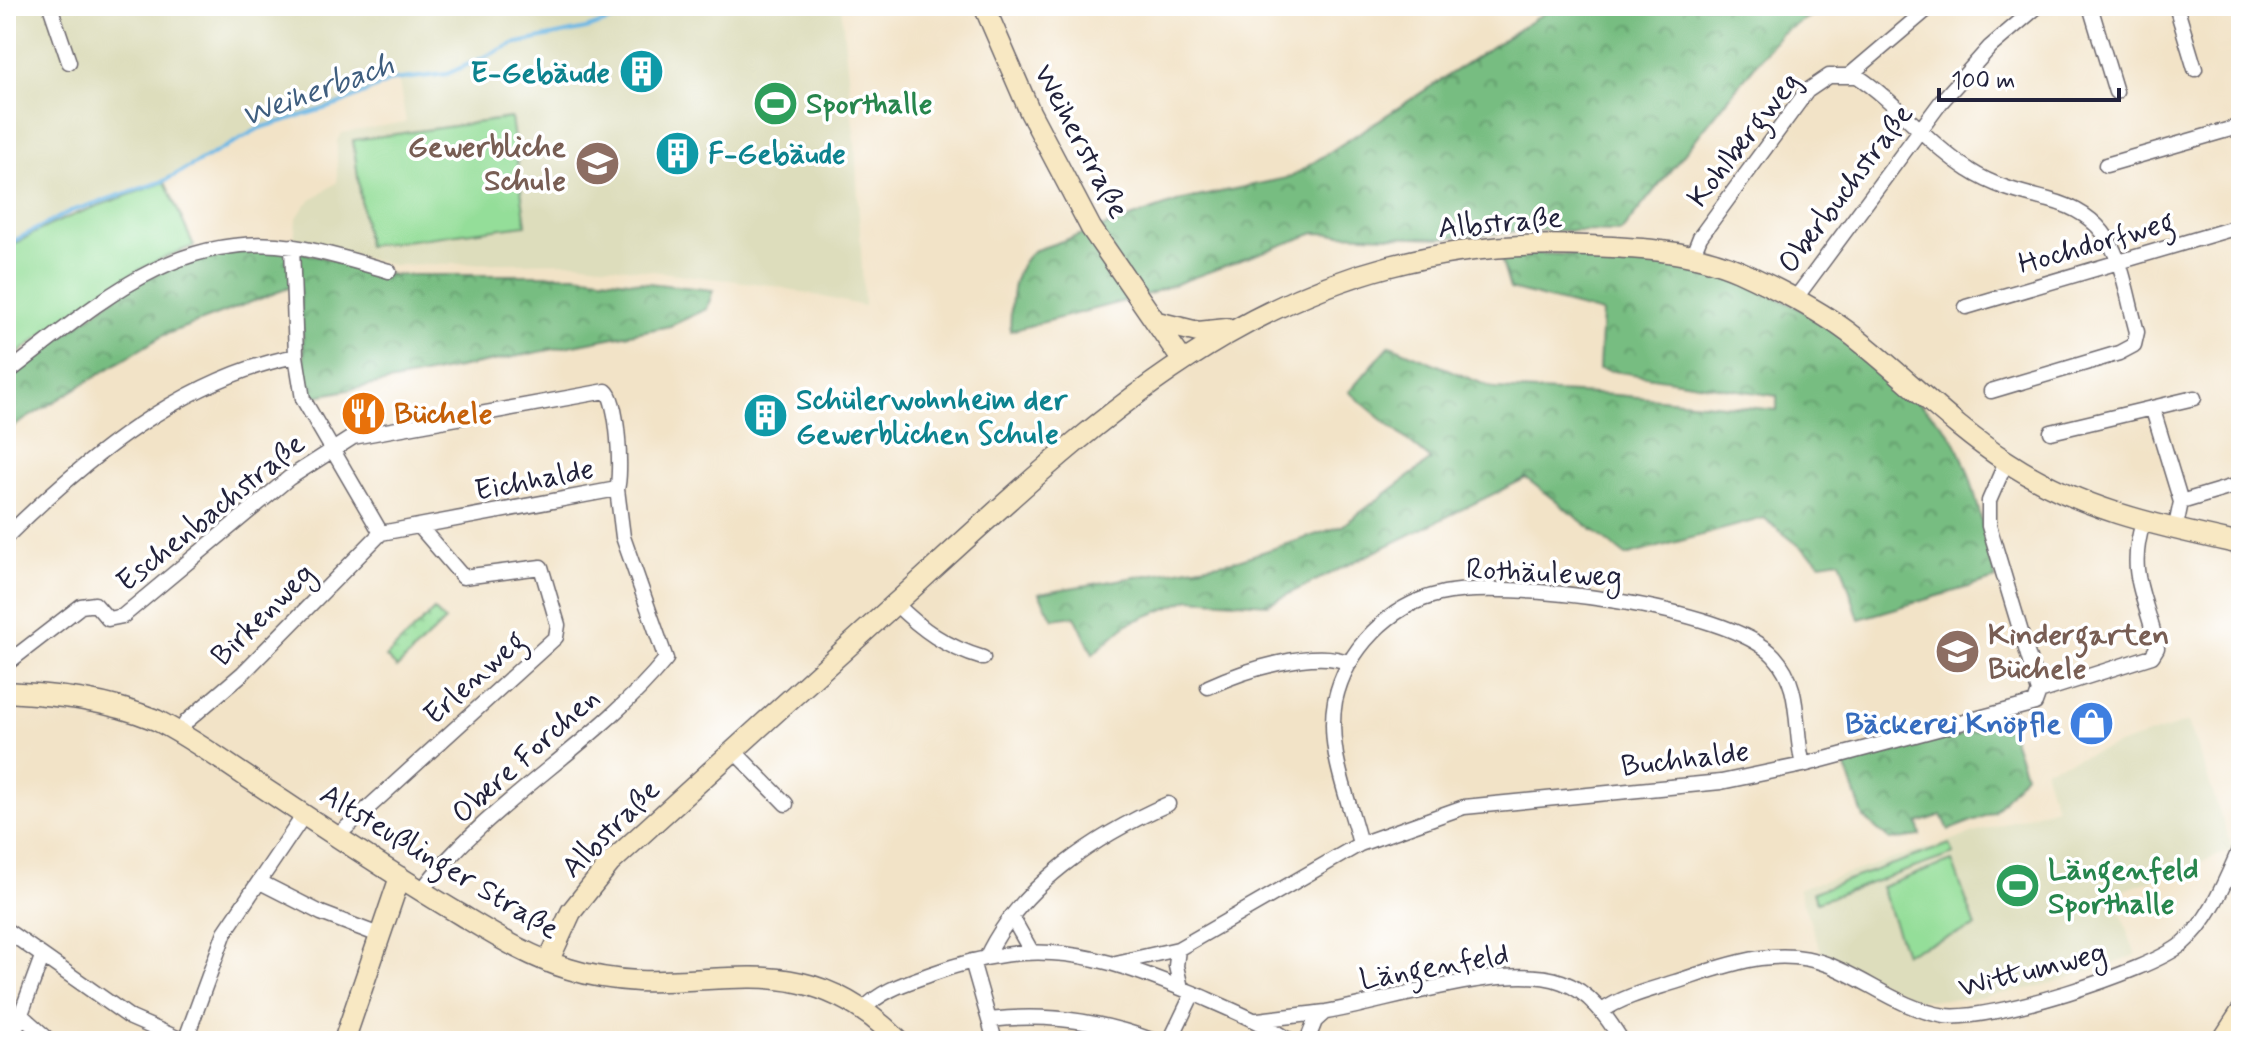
<svg xmlns="http://www.w3.org/2000/svg" width="2247" height="1047" viewBox="0 0 2247 1047" font-family="Mynerve,sans-serif">
  <style>
    .built { fill: #ddddbc }
    .forest { fill: url(#forest-crowns); stroke: #4c705e; stroke-width: 2 }
    .park { fill: url(#park-dots); stroke: #5b806a; stroke-width: 2 }
    .garden { fill: #94de99; stroke: #5b806a; stroke-width: 2 }
    .lines { fill: none; stroke-linecap: round; stroke-linejoin: round }
    .stream { stroke: #6bb7e5; stroke-width: 4 }
    .street-casing { stroke: #6b666c; stroke-width: 17 }
    .secondary-casing { stroke: #6b666c; stroke-width: 23 }
    .street { stroke: #fff; stroke-width: 14 }
    .secondary { stroke: #f8e8c3; stroke-width: 20 }
    .labels { text-anchor: middle; stroke-width: 7; stroke-linejoin: round; paint-order: stroke }
    .culture-label { font-size: 30px; font-weight: bold; fill: #0d838f; stroke: #fff; text-anchor: start }
    .leisure-label { font-size: 30px; font-weight: bold; fill: #27864d; stroke: #fff; text-anchor: start }
    .street-label { font-size: 30px; fill: #22223b; stroke: #fff }
    .education-label { font-size: 30px; font-weight: bold; fill: #785e54; stroke: #fff; text-anchor: end }
    .food-label { font-size: 30px; font-weight: bold; fill: #c56008; stroke: #fff; text-anchor: start }
    .shop-label { font-size: 30px; font-weight: bold; fill: #366cbe; stroke: #fff; text-anchor: end }
    .water-label { font-size: 32px; font-style: italic; fill: #3f5e7f; stroke: #fff }
  </style>
  <defs>
    <pattern id="forest-crowns" width="20" height="18" patternUnits="userSpaceOnUse" patternTransform="scale(2)"><rect width="20" height="18" fill="#77bd81"/><path d="M2 6a3 3 0 1 1 6 0M12 15a3 3 0 1 1 6 0" fill="none" stroke="#61996b"/></pattern>
    <pattern id="park-dots" width="8" height="8" patternUnits="userSpaceOnUse" patternTransform="scale(2)"><rect width="8" height="8" fill="#94de99"/><path d="M2 2h.1M6 6h.1" fill="none" stroke="#7fbe85" stroke-width="1.8" stroke-linecap="round"/></pattern>
  </defs>
  <rect width="100%" height="100%" fill="#fff"/>
  <filter id="ink" filterUnits="userSpaceOnUse"><feTurbulence type="fractalNoise" baseFrequency=".0125" numOctaves="2"/><feDisplacementMap in="SourceGraphic" scale="16" xChannelSelector="R" yChannelSelector="G"/><feConvolveMatrix kernelMatrix="1 2 1 2 8 2 1 2 1" color-interpolation-filters="sRGB"/></filter>
  <filter id="wash" filterUnits="userSpaceOnUse"><feTurbulence type="fractalNoise" baseFrequency=".006" numOctaves="4" result="noise"/><feDisplacementMap in="SourceGraphic" scale="32" xChannelSelector="R" yChannelSelector="G"/><feGaussianBlur stdDeviation="1.8" result="paint"/><feColorMatrix in="noise" values="0 0 0 0 0 0 0 0 0 0 0 0 0 0 0 0 0 1.4 0 .05"/><feComposite in="paint" operator="in"/></filter>
  <g filter="url(#wash)">
    <rect width="100%" height="100%" fill="#f2e3c7"/>
    <path class="built" d="M6,6H841L855,144L864,306L770,285L576,262L393,265L294,241L296,219L306,204L337,182V140L342,133L406,122L398,78L340,102L257,127L164,179L70,209L6,243Z
      M2188,722L2233,850L2114,894L2136,955L2039,987L1970,999L1918,1000L1822,955L1798,889L2056,807L2044,769Z"/>
    <path class="forest" d="M1555,6H1827L1780,34L1621,232L1532,230L1439,238L1315,233L1140,297L1010,331C1012,301 1009,272 1033,251L1183,200L1291,177Z
      M245,248L296,251L393,275H574L713,290L707,309L670,326L307,398L299,284L164,335L6,431V380L131,285L193,259Z
      M1499,252C1618,256 1743,259 1842,337C1859,351 1875,367 1892,382C1908,396 1945,421 1954,440C1977,482 1982,533 1996,579L1859,619L1840,560L1821,563L1764,518L1626,556L1526,478L1268,604L1190,599L1127,624L1093,654L1075,616L1053,619L1039,593L1238,560L1342,526L1431,460L1349,392L1390,345L1495,389L1616,395L1777,410V396L1599,369L1602,313L1510,289Z
      M2006,718L2025,774L1993,813L1949,830L1942,815L1918,823L1921,836L1890,840L1864,818L1845,765L1974,731Z"/>
    <path class="park" d="M434,610L445,621L397,668L386,657Z"/>
    <path class="garden" d="M511,118L526,225L367,246L353,140Z
      M165,182L194,246C122,271 66,317 6,363V250C56,216 110,203 165,182Z
      M1950,844L1954,854L1817,902L1813,892Z
      M1952,861L1976,927L1905,953L1881,887Z"/>
    <g class="lines">
      <path class="stream" d="M6,245L71,211L164,181L260,128L340,104L393,80L447,74L513,44L586,29L654,6"/>
    </g>
  </g>
  <g filter="url(#ink)">
    <g class="lines">
      <defs>
        <path id="street" d="M50,6L69,62
          M2090,6L2116,92
          M2176,6L2195,69
          M1851,74L1931,6
          M2106,165L2241,126
          M292,246L296,356L303,399L381,533
          M1692,257L1700,237L1807,91L1829,76H1857C1898,103 1928,144 1969,170C1993,186 2021,193 2049,200C2120,218 2120,270 2137,332L2134,345L2119,353L1991,391
          M1795,299L1941,102L1990,47L2038,6
          M1966,307L2241,226
          M6,374C93,308 175,228 294,247C326,252 358,262 389,271
          M2153,410L2181,502L2175,531
          M2051,432L2194,398
          M2181,502L2241,484
          M6,537C85,459 183,378 296,356
          M895,603C922,630 946,647 983,658
          M6,664L81,606L95,604L108,619L123,616L289,478L353,437L606,391C618,400 622,473 617,489
          M1208,687C1243,671 1314,647 1350,663
          M2039,692L2152,656L2157,648C2147,597 2126,576 2143,523
          M180,732L187,721L243,673L381,533L617,489L623,537L666,659C595,746 490,800 421,891
          M734,751L786,804
          M336,837L556,637L558,625L541,567L463,577L420,527
          M1360,844C1349,798 1326,750 1335,701C1346,650 1389,605 1440,594C1505,579 1728,606 1774,656C1803,688 1793,726 1803,765
          M260,882L321,913L379,935
          M1013,919L1031,951
          M6,930L131,1018L184,1041
          M1178,949L1176,966L1181,988
          M986,958C1020,885 1097,835 1168,804
          M972,961L995,1041
          M1116,963L1178,949L1360,844L1464,807L1721,782L1803,765L2035,703L2039,692L1989,526V501L2006,462
          M864,1009C882,989 910,982 934,973C1036,936 1097,953 1193,993C1227,1008 1260,1021 1291,1041
          M1602,1011C1624,996 1650,990 1675,982C1725,966 1777,944 1829,965C1869,981 1901,1009 1945,1016C1988,1022 2148,972 2182,944C2211,920 2226,879 2241,846
          M22,1016L50,1041
          M989,1020C1046,1013 1101,1021 1154,1041
          M1258,1020C1281,1017 1303,1015 1326,1012C1387,1002 1506,961 1562,982C1590,992 1607,1017 1622,1041
          M11,1041L42,957
          M185,1041L225,932L304,815
          M1170,1041L1193,993
          M1307,1041L1315,1021L1325,1012"/>
        <path id="secondary" d="M984,6L1030,112L1091,228L1182,360
          M1157,322L1198,332L1227,329
          M6,692C58,695 107,700 156,720C190,737 221,760 253,781C322,827 390,873 461,915C496,936 529,957 569,969C694,1009 788,928 899,1041
          M548,962L571,912L610,863C705,776 801,690 896,603C1105,412 1281,232 1587,246C1637,248 1692,250 1739,271C1776,288 1816,308 1848,332C1902,373 1949,424 2006,461C2078,509 2158,526 2241,544
          M344,1041L400,877
          M2222,1041L2241,1012"/>
      </defs>
      <use href="#street" class="street-casing"/>
      <use href="#secondary" class="secondary-casing"/>
      <use href="#street" class="street"/>
      <use href="#secondary" class="secondary"/>
    </g>
  </g>
  <defs>
    <symbol id="building-disc" viewBox="-11 -11 22 22"><circle r="9.5" fill="#0f9aa8" stroke="#fff"/><path d="M-4-6H4V6H1V3H-1V6H-4ZM-2.5-4.3h1.7v1.8h-1.7ZM.8-4.3h1.7v1.8H.8ZM-2.5-1h1.7V.8h-1.7ZM.8-1h1.7V.8H.8Z" fill="#fff"/></symbol>
    <symbol id="stadium-disc" viewBox="-11 -11 22 22"><circle r="9.5" fill="#2e9e5b" stroke="#fff"/><path d="M0-5a6.5 5 0 1 0 0 10a6.5 5 0 1 0 0-10ZM-3.5-1.8h7v3.6h-7Z" fill="#fff"/></symbol>
    <symbol id="school-disc" viewBox="-11 -11 22 22"><circle r="9.5" fill="#8d6e63" stroke="#fff"/><path d="M0-5L7-2L0 1L-7-2ZM-4 1L0 2.5L4 1V4Q0 6-4 4Z" fill="#fff"/></symbol>
    <symbol id="restaurant-disc" viewBox="-11 -11 22 22"><circle r="9.5" fill="#e8710a" stroke="#fff"/><path d="M-5-6h1v4h1v-4h1v4h1v-4h1v5L-1.5 .5V6h-2V.5L-5-1ZM5-6V6H3V1.5H1.5Q1.5-4 5-6Z" fill="#fff"/></symbol>
    <symbol id="shop-disc" viewBox="-11 -11 22 22"><circle r="9.5" fill="#3f7fe0" stroke="#fff"/><path d="M-5-2.5h2.3a2.7 3.5 0 0 1 5.4 0H5L5.5 6h-11ZM-1.5-2.5h3a1.5 2.3 0 0 0-3 0Z" fill="#fff"/></symbol>
  </defs>
  <g fill-rule="evenodd">
    <use href="#building-disc" x="616" y="46" width="51" height="51"/>
    <use href="#stadium-disc" x="750" y="78" width="51" height="51"/>
    <use href="#building-disc" x="652" y="128" width="51" height="51"/>
    <use href="#school-disc" x="572" y="138" width="51" height="51"/>
    <use href="#restaurant-disc" x="338" y="388" width="51" height="51"/>
    <use href="#building-disc" x="740" y="390" width="51" height="51"/>
    <use href="#school-disc" x="1932" y="626" width="51" height="51"/>
    <use href="#shop-disc" x="2066" y="698" width="51" height="51"/>
    <use href="#stadium-disc" x="1992" y="860" width="51" height="51"/>
  </g>
  <g class="labels">
    <g class="culture-label">
      <text x="610" y="82" text-anchor="end">E-Gebäude</text>
      <text x="708" y="163">F-Gebäude</text>
      <text x="796" y="409">Schülerwohnheim der<tspan x="796" dy="34">Gewerblichen Schule</tspan></text>
    </g>
    <g class="leisure-label">
      <text x="806" y="113">Sporthalle</text>
      <text x="2048" y="879">Längenfeld<tspan x="2048" dy="34">Sporthalle</tspan></text>
    </g>
    <g class="street-label">
      <text transform="translate(1743 139) rotate(-52)" y="10">Kohlbergweg</text>
      <text transform="translate(1082 141) rotate(62)" y="10">Weiherstraße</text>
      <text transform="translate(1845 188) rotate(-53)" y="10">Oberbuchstraße</text>
      <text transform="translate(1500 222) rotate(-5)" y="10">Albstraße</text>
      <text transform="translate(2096 242) rotate(-16)" y="10">Hochdorfweg</text>
      <text transform="translate(534 479) rotate(-11)" y="10">Eichhalde</text>
      <text transform="translate(210 512) rotate(-39)" y="10">Eschenbachstraße</text>
      <text transform="translate(1544 572) rotate(3)" y="10">Rothäuleweg</text>
      <text transform="translate(262 614) rotate(-45)" y="10">Birkenweg</text>
      <text transform="translate(474 677) rotate(-42)" y="10">Erlenweg</text>
      <text transform="translate(525 755) rotate(-42)" y="10">Obere Forchen</text>
      <text transform="translate(1685 758) rotate(-7)" y="10">Buchhalde</text>
      <text transform="translate(610 828) rotate(-45)" y="10">Albstraße</text>
      <text transform="translate(440 861) rotate(31)" y="10">Altsteußlinger Straße</text>
      <text transform="translate(1434 966) rotate(-10)" y="10">Längenfeld</text>
      <text transform="translate(2032 969) rotate(-14)" y="10">Wittumweg</text>
    </g>
    <g class="education-label">
      <text x="566" y="156">Gewerbliche<tspan x="566" dy="34">Schule</tspan></text>
      <text x="1988" y="644" text-anchor="start">Kindergarten<tspan x="1988" dy="34">Büchele</tspan></text>
    </g>
    <g class="food-label">
      <text x="394" y="423">Büchele</text>
    </g>
    <g class="shop-label">
      <text x="2061" y="733">Bäckerei Knöpfle</text>
    </g>
    <g class="water-label">
      <text transform="translate(317 89) rotate(-20)" y="11">Weiherbach</text>
    </g>
  </g>
  <rect width="2247" height="1047" fill="none" stroke="#fff" stroke-width="32"/>
  <path d="M1939 88v12h180v-12" fill="none" stroke="#22223b" stroke-width="4"/>
  <text x="1951" y="88" font-size="24" fill="#22223b" stroke="#ffffff" stroke-width="6" paint-order="stroke">100 m</text>
</svg>
